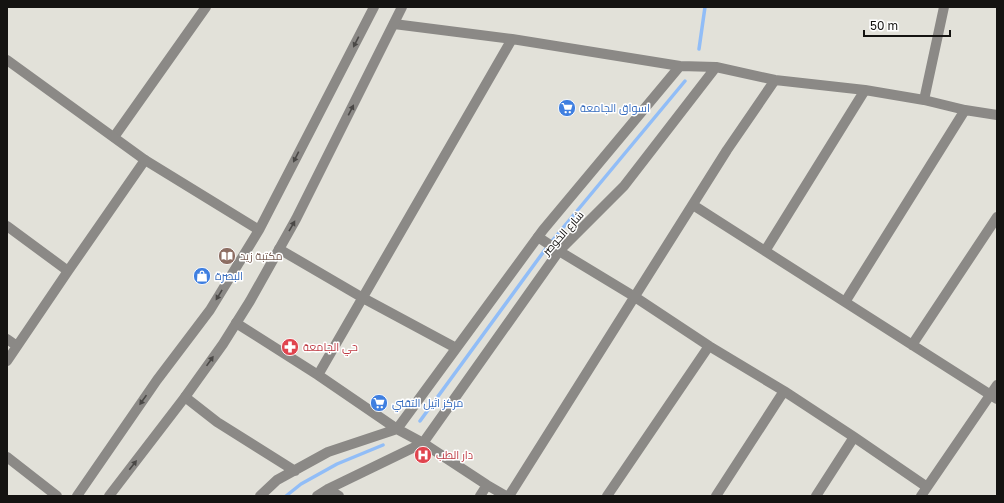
<svg xmlns="http://www.w3.org/2000/svg" width="1004" height="503" viewBox="0 0 1004 503" font-family="'Golos Text',Cairo,sans-serif">
  <style>
    .lines { fill: none; stroke-linecap: round; stroke-linejoin: round }
    .stream { stroke: #91bdf7; stroke-width: 3.5 }
    .pedestrian { stroke: #8b8986; stroke-width: 10 }
    .minor { stroke: #8b8986; stroke-width: 10 }
    .tertiary { stroke: #8b8986; stroke-width: 10 }
    .oneway { fill: #4a4846 }
    .labels { text-anchor: middle; stroke-width: 3; stroke-linejoin: round; paint-order: stroke }
    .shop-label { font-size: 11px; fill: #366cbe; stroke: #fff; text-anchor: start }
    .street-label { font-size: 11px; fill: #141311; stroke: #fff }
    .education-label { font-size: 11px; fill: #785e54; stroke: #fff; text-anchor: start }
    .health-label { font-size: 11px; fill: #be3a42; stroke: #fff; text-anchor: start }
  </style>
  <rect width="100%" height="100%" fill="#e2e1d9"/>
  <g class="lines">
    <path class="stream" d="M699,49L705,7
      M420,421L547,247L685,81
      M286,496L301,484L337,464L383,445"/>
    <path class="pedestrian" d="M538,237L559,251"/>
    <path class="minor" d="M394,24L512,39L680,66L716,67L775,80L865,90L924,100L965,110L997,115
      M924,100L944,7
      M114,137L206,7
      M693,205L997,399
      M7,226L68,271
      M279,249L363,298L456,348
      M559,251L635,297L709,346L784,391L854,437L927,487
      M765,251L865,90
      M845,302L965,110
      M236,323L318,375L397,429L423,443L487,485L506,496
      M7,339L17,346
      M912,345L997,217
      M7,361L68,271L145,160
      M318,375L512,39
      M185,397L217,422L295,471
      M7,457L57,496
      M328,489L339,496
      M260,496L277,480L328,452L397,429L543,230L680,66
      M317,496L328,489L423,443L559,251L624,186L716,67
      M480,496L487,485
      M509,496L727,150L775,80
      M607,496L709,346
      M716,496L784,391
      M816,496L854,437
      M921,496L997,385"/>
    <path class="tertiary" d="M7,60L145,160L259,230
      M77,496L157,380L210,310L259,230L374,7
      M109,496L185,397L223,344L250,301L296,219L402,7"/>
  </g>
  <defs><path id="oneway-solid" d="M-6-.8H1V-3.2L6.5 0L1 3.2V.8H-6Z"/></defs>
  <g class="oneway">
    <use href="#oneway-solid" transform="translate(356 42) rotate(117)"/>
    <use href="#oneway-solid" transform="translate(351 110) rotate(-63)"/>
    <use href="#oneway-solid" transform="translate(296 157) rotate(117)"/>
    <use href="#oneway-solid" transform="translate(292 226) rotate(-60)"/>
    <use href="#oneway-solid" transform="translate(219 295) rotate(121)"/>
    <use href="#oneway-solid" transform="translate(210 361) rotate(-55)"/>
    <use href="#oneway-solid" transform="translate(143 400) rotate(125)"/>
    <use href="#oneway-solid" transform="translate(133 465) rotate(-52)"/>
  </g>
  <defs>
    <symbol id="supermarket-disc" viewBox="-11 -11 22 22"><circle r="9.5" fill="#3f7fe0" stroke="#fff"/><path d="M-6-5.5h2.5l.6 2H6L4.5 2H-2.5L-4.4-4H-6ZM-1.5 3.2a1.3 1.3 0 1 0 .1 0ZM3 3.2a1.3 1.3 0 1 0 .1 0Z" fill="#fff"/></symbol>
    <symbol id="library-disc" viewBox="-11 -11 22 22"><circle r="9.5" fill="#8d6e63" stroke="#fff"/><path d="M-6-4Q-3-5.5-.7-3.5V5Q-3 3-6 4ZM6-4Q3-5.5 .7-3.5V5Q3 3 6 4Z" fill="#fff"/></symbol>
    <symbol id="shop-disc" viewBox="-11 -11 22 22"><circle r="9.5" fill="#3f7fe0" stroke="#fff"/><path d="M-5-2.5h2.3a2.7 3.5 0 0 1 5.4 0H5L5.5 6h-11ZM-1.5-2.5h3a1.5 2.3 0 0 0-3 0Z" fill="#fff"/></symbol>
    <symbol id="pharmacy-disc" viewBox="-11 -11 22 22"><circle r="9.5" fill="#e0444e" stroke="#fff"/><path d="M-2-6h4v4h4v4h-4v4h-4v-4h-4v-4h4Z" fill="#fff"/></symbol>
    <symbol id="hospital-disc" viewBox="-11 -11 22 22"><circle r="9.5" fill="#e0444e" stroke="#fff"/><path d="M-5-5h3v3.5h4V-5h3V5h-3V1.5h-4V5h-3Z" fill="#fff"/></symbol>
  </defs>
  <g fill-rule="evenodd">
    <use href="#supermarket-disc" x="557" y="98" width="20" height="20"/>
    <use href="#library-disc" x="217" y="246" width="20" height="20"/>
    <use href="#shop-disc" x="192" y="266" width="20" height="20"/>
    <use href="#pharmacy-disc" x="280" y="337" width="20" height="20"/>
    <use href="#supermarket-disc" x="369" y="393" width="20" height="20"/>
    <use href="#hospital-disc" x="413" y="445" width="20" height="20"/>
  </g>
  <g class="labels">
    <g class="shop-label">
      <text x="580" y="112">اسواق الجامعة</text>
      <text x="215" y="280">البصرة</text>
      <text x="392" y="407">مركز اثيل التقني</text>
    </g>
    <g class="street-label">
      <text transform="translate(563 233) rotate(-48)" y="4">شارع الخوصر</text>
    </g>
    <g class="education-label">
      <text x="240" y="260">مكتبة زيد</text>
    </g>
    <g class="health-label">
      <text x="303" y="351">حي الجامعة</text>
      <text x="436" y="459">دار الطب</text>
    </g>
  </g>
  <rect width="1004" height="503" fill="none" stroke="#141311" stroke-width="16"/>
  <path d="M864 30v6h86v-6" fill="none" stroke="#141311" stroke-width="2"/>
  <text x="870" y="30" font-size="12" fill="#141311" stroke="#ffffff" stroke-width="3" paint-order="stroke">50 m</text>
</svg>
